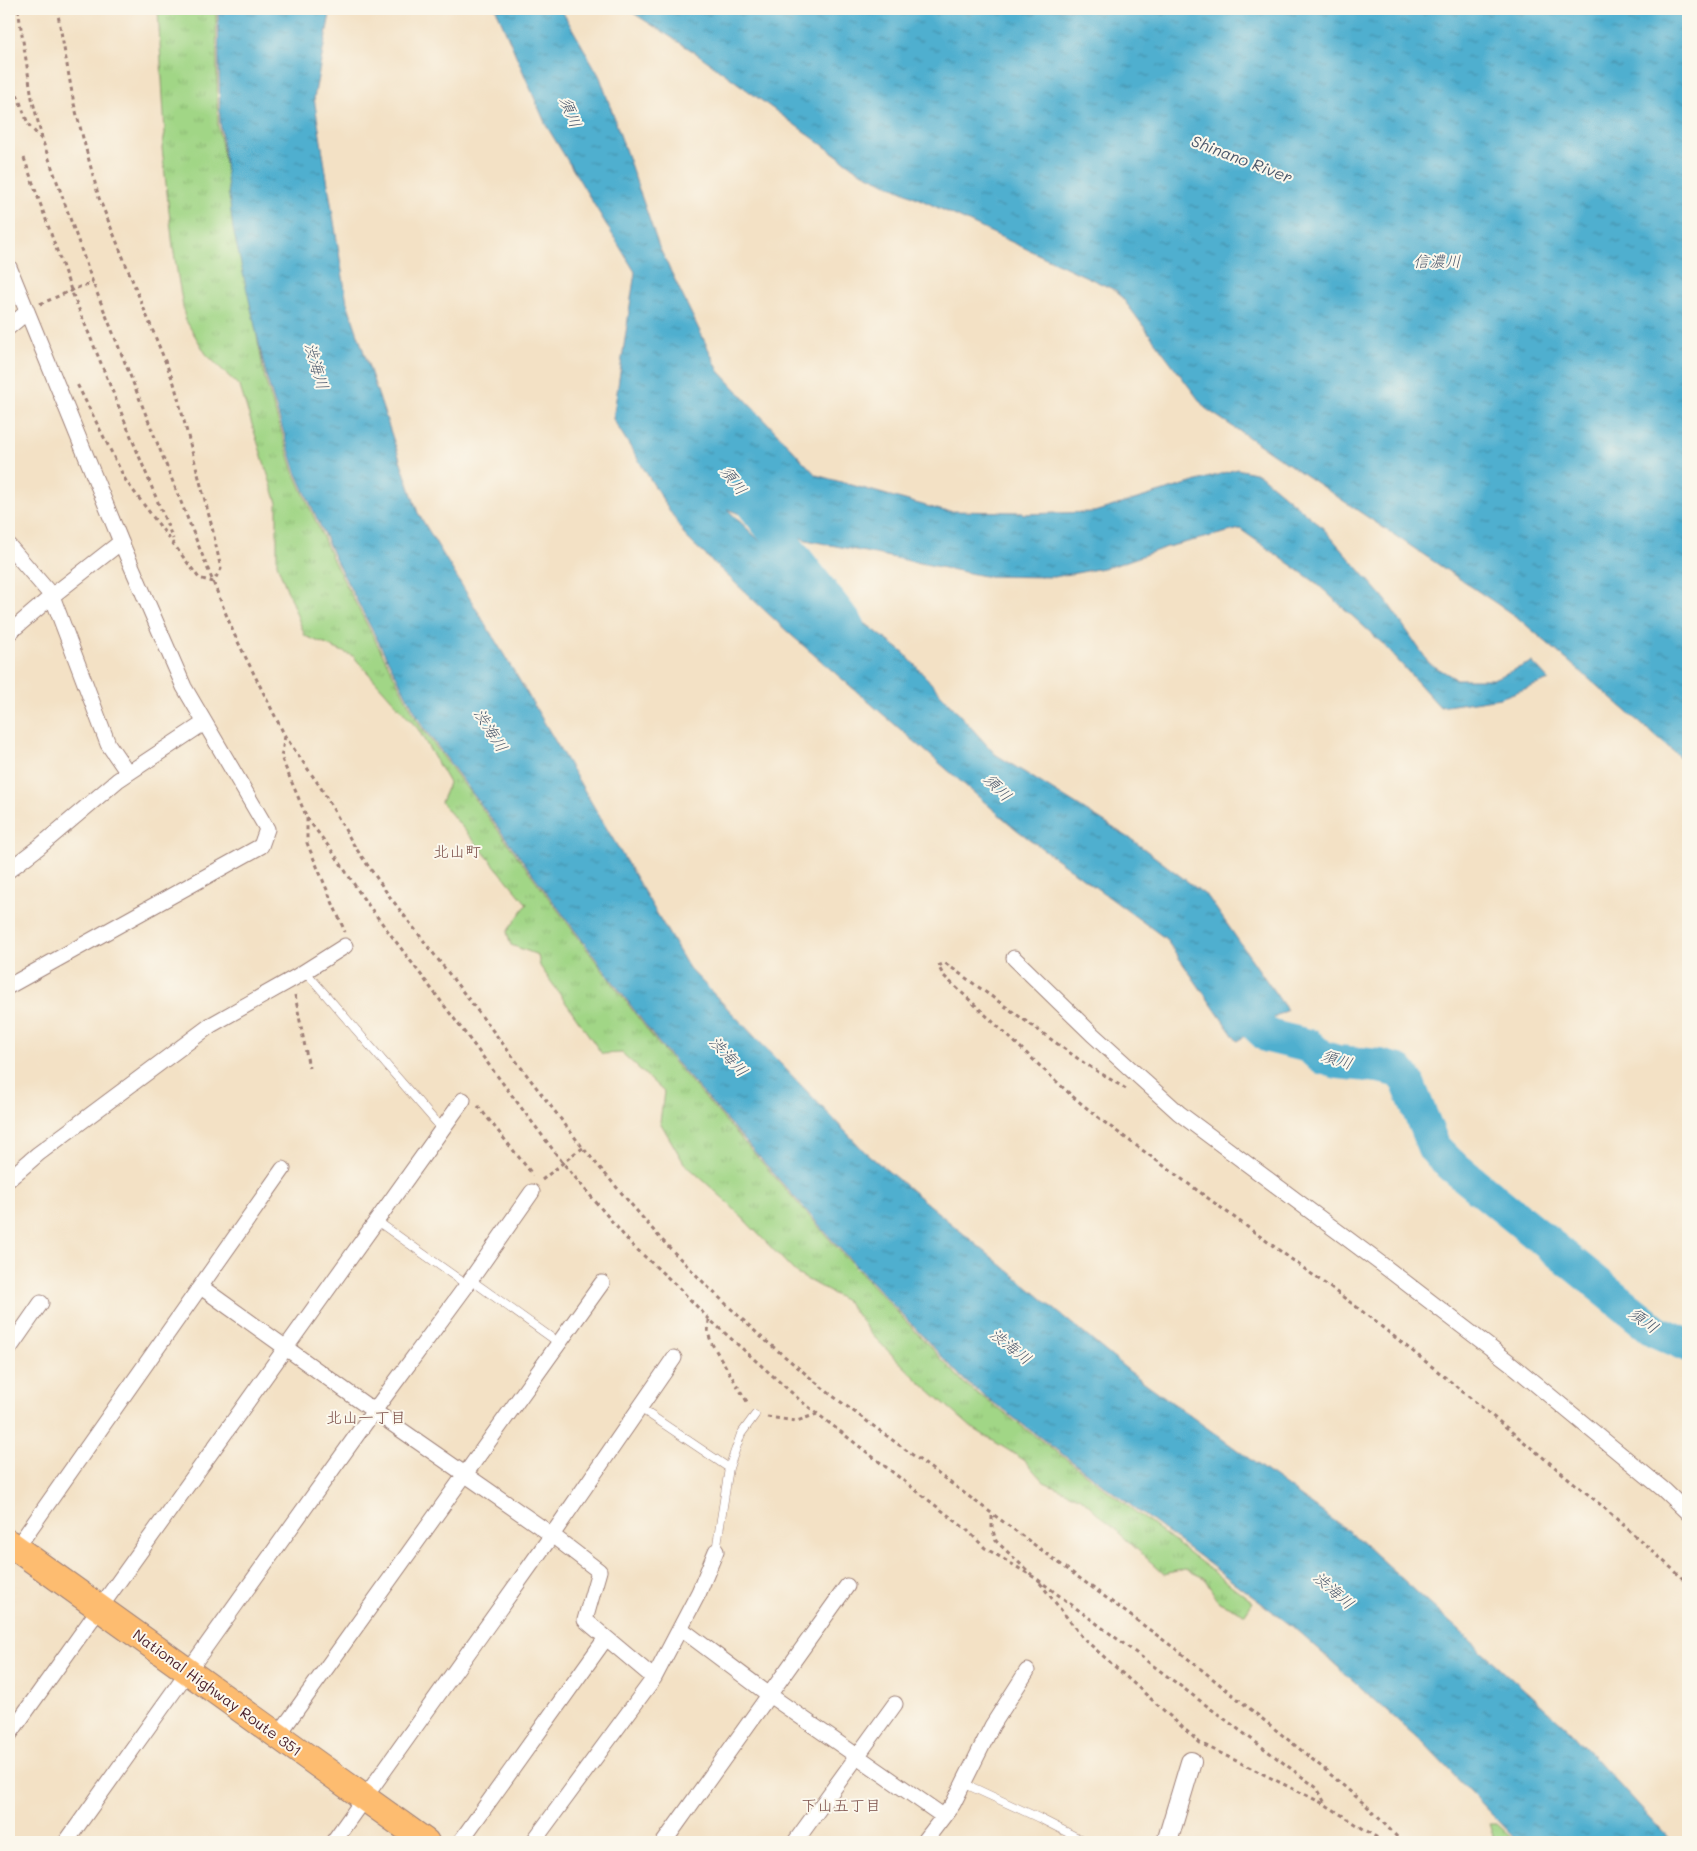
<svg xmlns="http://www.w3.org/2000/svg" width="1697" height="1851" viewBox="0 0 1697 1851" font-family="Mali,'Klee One',sans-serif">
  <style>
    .grass { fill: url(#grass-tufts); stroke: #767a58 }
    .water { fill: url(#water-ripples); stroke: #4d677d }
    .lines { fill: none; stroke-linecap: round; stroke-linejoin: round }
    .river { stroke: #50afcf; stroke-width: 34 }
    .service-casing { stroke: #9e8078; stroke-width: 9 }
    .minor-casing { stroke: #9e8078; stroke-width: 17 }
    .tertiary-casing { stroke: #9e8078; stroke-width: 22 }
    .trunk-casing { stroke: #9e8078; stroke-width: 28 }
    .path { stroke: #9e8078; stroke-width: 3; stroke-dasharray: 4 4; stroke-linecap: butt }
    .service { stroke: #fff; stroke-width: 8 }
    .minor { stroke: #fff; stroke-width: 15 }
    .tertiary { stroke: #fff; stroke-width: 20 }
    .trunk { stroke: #fdbc70; stroke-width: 26 }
    .labels { text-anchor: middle; stroke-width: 4; stroke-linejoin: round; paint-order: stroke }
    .street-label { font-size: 15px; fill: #4a1f2b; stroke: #fbf7ec }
    .water-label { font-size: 16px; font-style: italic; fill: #4c596d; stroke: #fbf7ec }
    .neighbourhood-label { font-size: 16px; fill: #7c4f49; stroke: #fbf7ec }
  </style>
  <defs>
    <pattern id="grass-tufts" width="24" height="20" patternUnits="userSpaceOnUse" patternTransform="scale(1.25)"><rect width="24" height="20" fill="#a1d686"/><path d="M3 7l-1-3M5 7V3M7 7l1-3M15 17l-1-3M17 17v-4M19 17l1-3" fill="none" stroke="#8cb774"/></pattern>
    <pattern id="water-ripples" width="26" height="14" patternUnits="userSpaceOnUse" patternTransform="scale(1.25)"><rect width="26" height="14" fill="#50afcf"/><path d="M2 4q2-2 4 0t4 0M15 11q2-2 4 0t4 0" fill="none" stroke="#448ea8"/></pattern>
  </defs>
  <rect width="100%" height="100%" fill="#fbf7ec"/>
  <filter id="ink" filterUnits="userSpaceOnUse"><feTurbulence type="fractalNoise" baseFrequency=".02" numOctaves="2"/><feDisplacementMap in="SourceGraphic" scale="10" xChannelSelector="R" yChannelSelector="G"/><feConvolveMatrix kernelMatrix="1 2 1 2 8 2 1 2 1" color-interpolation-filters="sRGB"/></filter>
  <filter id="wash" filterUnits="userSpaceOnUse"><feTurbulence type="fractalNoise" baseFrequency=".0096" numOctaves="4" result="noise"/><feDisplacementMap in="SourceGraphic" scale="20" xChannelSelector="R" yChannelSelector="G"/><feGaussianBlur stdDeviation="1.12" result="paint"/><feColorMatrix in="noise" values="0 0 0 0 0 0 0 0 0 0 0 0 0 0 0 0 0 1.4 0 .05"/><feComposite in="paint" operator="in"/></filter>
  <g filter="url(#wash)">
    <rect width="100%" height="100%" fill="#f3e1c5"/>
    <path class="grass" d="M158,9H216L218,125L265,379L294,472L334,562L421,727L657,1043L839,1250L965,1384L1078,1468L1253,1602L1245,1614L1219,1602L1204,1578L1185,1569L1164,1574L1081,1498L1044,1482L1024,1460L971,1427L922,1384L873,1336L846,1301L797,1274L724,1199L684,1163L660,1122L664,1092L622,1053L602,1054L540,966L538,955L511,945L507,932L527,904L441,802L449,783L418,729L353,656L305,636L277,564V503L240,387L206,354L185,319L173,247L162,148L165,133Z
      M1489,1824H1496L1516,1842H1495Z"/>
    <path class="water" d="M218,9H331L314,98L347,302L418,513L518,678L689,968L865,1152L1129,1371L1355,1536L1568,1729L1672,1842H1518L1423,1743L1292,1626L966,1382L840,1249L658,1042L423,727L336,561L296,472L267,379L233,229L220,122Z
      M496,9H561L600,77L659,247L719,371L816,475L944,511L1023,512V514L1094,512L1237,469L1259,474L1322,527L1385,599L1429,663L1456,679H1493L1532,662L1549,680L1500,698L1440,707L1382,643L1315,582L1240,529L1167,547L1113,566L1087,571L1054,577L984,576L806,540L727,509L768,549L904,653L995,754L1131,839L1208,897L1287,1010L1237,1041L1165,938L1017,830L790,634L686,537L613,419L635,272L546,125Z
      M627,9H1688V764L1518,618L1205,408L1117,291L857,170L699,55Z"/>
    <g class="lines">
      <path class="river" d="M741,489L847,625
        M1235,988L1253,1022L1268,1036L1309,1046L1321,1057L1338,1062L1379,1066L1399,1071L1407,1081L1434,1148L1449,1163L1656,1331L1688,1345"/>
    </g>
  </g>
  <g filter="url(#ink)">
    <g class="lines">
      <defs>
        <path id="service" d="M305,971L442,1129
          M377,1221L467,1285
          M471,1280L559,1343
          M640,1408L729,1468
          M716,1551L729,1468L741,1434L755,1415
          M963,1783L1039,1818L1086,1842"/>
        <path id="minor" d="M9,267L121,542L184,687L267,829L261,846L9,986
          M9,327L27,312
          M9,546L52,596L108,744L128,773
          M9,633L52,596L121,542
          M9,870L39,847L118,780L204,723
          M1014,958L1092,1034L1179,1113L1380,1263L1509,1362L1664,1490L1688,1513
          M9,1179L38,1154L211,1025L296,977L345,946
          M201,1287L374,1411L552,1535L599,1571L585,1620L654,1678
          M9,1349L41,1303
          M13,1553L283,1169
          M680,1628L768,1694L943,1816
          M9,1735L463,1100
          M277,1737L602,1283
          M66,1842L374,1411L467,1285L532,1192
          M333,1842L552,1535L674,1358
          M460,1842L606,1638
          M533,1842L654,1678L699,1592L716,1551
          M664,1842L847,1586
          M795,1842L895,1704
          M924,1842L953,1804L992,1726L1027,1671"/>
        <path id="tertiary" d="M1167,1842L1191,1762"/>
        <path id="trunk" d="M9,1543L426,1842"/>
      </defs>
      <use href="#service" class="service-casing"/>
      <use href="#minor" class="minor-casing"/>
      <use href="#tertiary" class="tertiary-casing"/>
      <use href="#trunk" class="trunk-casing"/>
      <path class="path" d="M18,9L32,98L43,142L93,283L234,634L285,736L321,788L355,847L390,897L583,1148L660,1238L708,1287L760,1336L830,1394L1181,1653L1323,1768L1369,1808L1402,1842
        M57,9L74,104L99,198L174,383L212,527L221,569L213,582L199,578L126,481L77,384
        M9,72L28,124L43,141
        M24,158L71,290L173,539
        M40,304L82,286L93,283
        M285,736L281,757L307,818V843L345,932
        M307,818L335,855L363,898L563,1163L631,1244L677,1286L709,1319L801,1401L967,1530L985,1548L1037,1579L1317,1788L1326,1805
        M295,995L309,1068
        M1126,1089L1084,1063L945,963L938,966L944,976L1072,1096L1104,1122L1358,1308L1435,1369L1601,1505L1688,1583
        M478,1106L533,1175
        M542,1180L575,1153L583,1148
        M709,1320L708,1333L712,1344L749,1405
        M767,1417L797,1421L817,1414
        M992,1516V1527L996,1541L1032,1575
        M1040,1583L1083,1638L1200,1743L1326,1805L1384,1842"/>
      <use href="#service" class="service"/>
      <use href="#minor" class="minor"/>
      <use href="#tertiary" class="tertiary"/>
      <use href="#trunk" class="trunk"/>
    </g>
  </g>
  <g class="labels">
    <g class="street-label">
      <text transform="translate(217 1693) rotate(36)" y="5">National Highway Route 351</text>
    </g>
    <g class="water-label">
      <text transform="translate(571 112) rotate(68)" y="6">須川</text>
      <text transform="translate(1242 159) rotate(21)" y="6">Shinano River</text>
      <text x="1437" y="267">信濃川</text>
      <text transform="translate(317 366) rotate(74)" y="6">渋海川</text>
      <text transform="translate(734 480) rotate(52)" y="6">須川</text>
      <text transform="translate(491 730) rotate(58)" y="6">渋海川</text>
      <text transform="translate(998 787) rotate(45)" y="6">須川</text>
      <text transform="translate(729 1056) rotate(48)" y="6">渋海川</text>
      <text transform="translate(1337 1059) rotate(17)" y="6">須川</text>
      <text transform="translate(1644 1320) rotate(36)" y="6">須川</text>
      <text transform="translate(1011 1346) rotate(38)" y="6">渋海川</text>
      <text transform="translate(1334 1590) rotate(41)" y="6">渋海川</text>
    </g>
    <g class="neighbourhood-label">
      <text x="457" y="857">北山町</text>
      <text x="366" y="1423">北山一丁目</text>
      <text x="841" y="1811">下山五丁目</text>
    </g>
  </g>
  <rect width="1697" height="1851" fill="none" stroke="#fbf7ec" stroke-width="30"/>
</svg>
